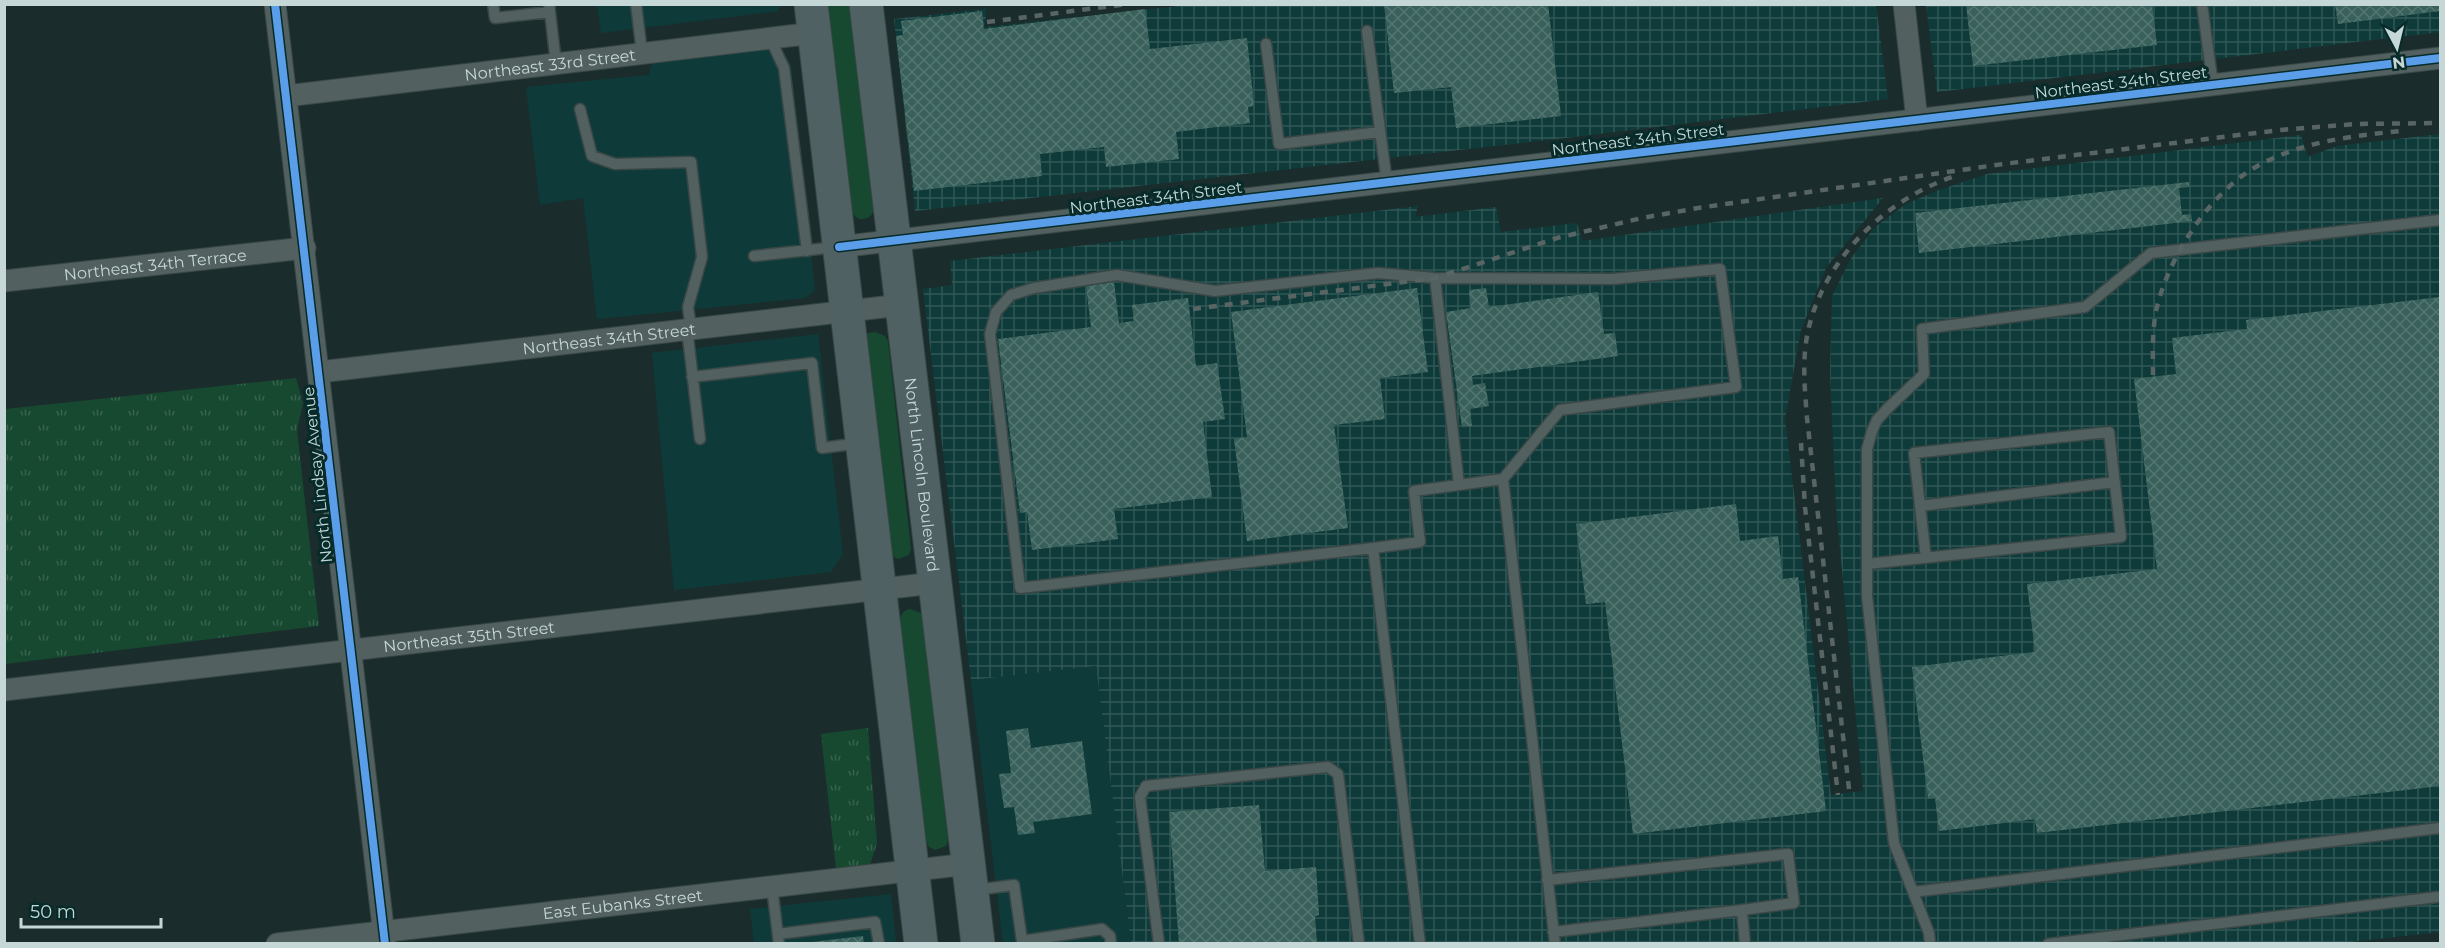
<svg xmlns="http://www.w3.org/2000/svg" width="2445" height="948" viewBox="0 0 2445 948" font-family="Montserrat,sans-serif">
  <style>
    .built { fill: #0e3b3a }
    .industrial { fill: url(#industrial-grid) }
    .grass { fill: #174830 }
    .park { fill: url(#park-tufts) }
    .building { fill: url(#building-cross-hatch) }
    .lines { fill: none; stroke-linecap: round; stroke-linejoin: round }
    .lane-casing { stroke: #394847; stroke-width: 13 }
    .street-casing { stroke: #394847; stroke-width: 23 }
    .primary-casing { stroke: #394847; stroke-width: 35 }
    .lane { stroke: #52605f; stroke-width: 10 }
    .street { stroke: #52605f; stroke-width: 21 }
    .primary { stroke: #4f6162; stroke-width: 33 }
    .rail { stroke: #586564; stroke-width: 4.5; stroke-dasharray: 8 8; stroke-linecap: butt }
    .cycleway-casing { stroke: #062b2a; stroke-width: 11 }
    .cycleway { stroke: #5a9eea; stroke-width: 8 }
    .labels { text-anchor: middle; stroke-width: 6; stroke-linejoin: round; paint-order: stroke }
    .street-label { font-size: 16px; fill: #c5d8d7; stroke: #062b2a }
  </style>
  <defs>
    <pattern id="industrial-grid" width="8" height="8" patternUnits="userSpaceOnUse" patternTransform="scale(1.5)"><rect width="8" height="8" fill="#0e3b3a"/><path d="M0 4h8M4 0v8" fill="none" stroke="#305756"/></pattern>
    <pattern id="park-tufts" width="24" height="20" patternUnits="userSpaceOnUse" patternTransform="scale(1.5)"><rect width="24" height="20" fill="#174830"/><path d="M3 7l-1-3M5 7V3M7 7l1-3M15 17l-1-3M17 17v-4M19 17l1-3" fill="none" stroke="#37624d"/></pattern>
    <pattern id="building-cross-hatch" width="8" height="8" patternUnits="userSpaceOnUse" patternTransform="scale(1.5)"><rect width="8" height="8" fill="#39605a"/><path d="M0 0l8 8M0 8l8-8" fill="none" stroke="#547671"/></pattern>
  </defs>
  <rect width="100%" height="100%" fill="#1a2d2c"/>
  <path class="built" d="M779,4V11L601,33L597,5Z
    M781,46L782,52L791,64L815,291L805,298L597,319L583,198L540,205L526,87L649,75L652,62Z
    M818,334L843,554L831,572L674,590L652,353Z
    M1096,665L1131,943H1003L971,680Z
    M891,894L896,943H754L750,909Z"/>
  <path class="industrial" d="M1198,4L1876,5L1888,99L1574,137L915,211L894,19L986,9L985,27Z
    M1926,5H2440V32L1937,92Z
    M2440,134V932L2332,944L1131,943L1096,666L971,680L923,289L952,285L950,261L1418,206L1415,217L1496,207L1501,232L1577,223L1582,241L1883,198L1826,268L1801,330L1785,419L1831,795L1863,791L1836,507L1830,372L1832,296L1851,258L1875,227L1906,204L1936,191L1987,174L2301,135L2308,157L2337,146Z"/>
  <path class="grass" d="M826,5H850L874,210C871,218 867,219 859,219L850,212Z
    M875,332L885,336L888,341L911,549L909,555L898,559L892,556L864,339L868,333Z
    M910,609L921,613L923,618L948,840L946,846L935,850L929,847L926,841L900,623C900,615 902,611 910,609Z"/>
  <path class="park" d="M296,378L303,403L297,430L319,626L5,664V409Z
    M868,728L877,844L870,864L836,869L821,734Z"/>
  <path class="building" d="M1384,4H1548L1561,116L1456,128L1451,87L1394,93Z
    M1966,4H2152L2157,45L1973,66Z
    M2335,4H2440V11L2338,24Z
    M1145,9L1150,49L1247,38L1254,106L1248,107L1250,123L1176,132L1179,159L1106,167L1104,147L1040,154L1042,176L914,191L896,36L903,35L901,21L982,11L984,29Z
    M2189,182V187L2179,188L2182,215L2191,214L2192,221L1919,253L1915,213Z
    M1114,282L1119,323L1134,321L1132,305L1188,298L1196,366L1217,363L1225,419L1203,422L1212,497L1114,509L1118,539L1032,550L1027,512L1020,513L998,339L1091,327L1086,286Z
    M1417,288L1428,372L1380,378L1385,419L1334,425L1348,528L1247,541L1234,439L1247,437L1231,312Z
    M1486,288L1489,307L1598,292L1604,334L1615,333L1618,356L1472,376L1473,385L1485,383L1489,406L1470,409L1472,426L1462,427L1446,312L1471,308L1469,290Z
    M2440,297V786L2037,833L2035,819L1939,831L1935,798L1928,799L1912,667L2035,652L2027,584L2157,569L2134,379L2176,374L2172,338L2247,329L2246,320Z
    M1736,504L1740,541L1778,536L1783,579L1798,577L1826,811L1633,834L1605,602L1586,604L1576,524Z
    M1028,728L1031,748L1082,741L1092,814L1033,822L1035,833L1018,835L1014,807L1004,808L999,774L1011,773L1006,731Z
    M1259,805L1265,871L1316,867L1319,915L1315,916L1317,944H1179L1169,812Z
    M863,936L864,944H813L812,942Z"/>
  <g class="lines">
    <defs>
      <path id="lane" d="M493,4L495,18L550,12
        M549,4L556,63
        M636,4L642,53
        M2202,4L2213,85
        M1367,31L1387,183
        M770,38L784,68L807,251
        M1266,44L1279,144L1380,132
        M580,109L592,156L615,164L691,162L702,257L688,307L691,329
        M754,256L837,247
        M1435,278L1459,485
        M687,329L700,439
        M692,377L812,363L822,448L860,443
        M1920,506L2115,482
        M1373,548L1020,588L990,334L996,312L1011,295L1034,288L1117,275L1215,291L1378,273L1435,278L1613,279L1720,269L1736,387L1560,410L1503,479L1555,944
        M1867,564L2121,537L2109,432L1914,453L1926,558
        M1547,880L1788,854L1794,903L1742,910
        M772,887L779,944
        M975,890L1014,885L1022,941L1102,929L1110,936L1111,944
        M1913,892L2440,828
        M1553,932L1742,910L1745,944
        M778,934L875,922L879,944
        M1159,944L1140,797L1146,786L1328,767L1338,774L1359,944
        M1420,944L1373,548L1420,542L1414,491L1503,479
        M1930,944L1929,933L1894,843L1867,596V449L1872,431L1877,420L1888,408L1924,374L1922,329L2085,307L2151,253L2440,220
        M2048,944L2437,897"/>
      <g id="street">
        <path d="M275,4L385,944"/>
        <path d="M1904,4L1917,120"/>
        <path id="s1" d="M286,96L814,33"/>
        <path d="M839,247L2440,58"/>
        <path id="s2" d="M4,281L305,248"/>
        <path id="s3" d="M319,372L901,305"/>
        <path id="s4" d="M4,690L934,583"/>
        <path id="s5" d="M277,944L968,864"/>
      </g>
      <g id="primary">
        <path d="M811,4L921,944"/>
        <path id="s6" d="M866,4L978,944"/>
      </g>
    </defs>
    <use href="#lane" class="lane-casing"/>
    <use href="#street" class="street-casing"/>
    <use href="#primary" class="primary-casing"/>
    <use href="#lane" class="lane"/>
    <use href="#street" class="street"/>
    <use href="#primary" class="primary"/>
    <path class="rail" d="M987,22L1128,4
      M1193,309L1435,278L1557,238L1642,218L1698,208L2003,164L2280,130L2356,124L2440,123
      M2153,375C2153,354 2152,332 2156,311C2168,257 2212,188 2263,163C2306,141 2353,136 2400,131
      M1801,443L1805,507L1838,795
      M1849,789L1807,418C1805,391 1802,364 1807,336C1821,262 1883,201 1952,177"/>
    <defs>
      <path id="cycleway" d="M275,4L385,944
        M839,247L2440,58"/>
    </defs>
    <use href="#cycleway" class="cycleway-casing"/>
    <use href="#cycleway" class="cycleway"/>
  </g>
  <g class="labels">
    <g class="street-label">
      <text dy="6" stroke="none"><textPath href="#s1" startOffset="266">Northeast 33rd Street</textPath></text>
      <text transform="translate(2121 82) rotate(-7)" y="6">Northeast 34th Street</text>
      <text transform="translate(1638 139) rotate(-7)" y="6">Northeast 34th Street</text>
      <text transform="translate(1156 197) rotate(-7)" y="6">Northeast 34th Street</text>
      <text dy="6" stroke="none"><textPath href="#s2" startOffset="152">Northeast 34th Terrace</textPath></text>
      <text dy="6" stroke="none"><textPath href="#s3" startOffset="292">Northeast 34th Street</textPath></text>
      <text dy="6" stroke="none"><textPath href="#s6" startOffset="474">North Lincoln Boulevard</textPath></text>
      <text transform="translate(317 475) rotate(-96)" y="6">North Lindsay Avenue</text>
      <text dy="6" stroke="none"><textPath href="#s4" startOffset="468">Northeast 35th Street</textPath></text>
      <text dy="6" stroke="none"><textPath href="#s5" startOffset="348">East Eubanks Street</textPath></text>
    </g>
  </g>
  <rect width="2445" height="948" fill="none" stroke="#c5d8d7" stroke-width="12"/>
  <g transform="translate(2397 48) rotate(173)" stroke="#062b2a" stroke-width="4.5" paint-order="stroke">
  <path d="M0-4.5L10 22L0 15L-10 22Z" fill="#c5d8d7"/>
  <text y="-9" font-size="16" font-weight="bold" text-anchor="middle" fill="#c5d8d7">N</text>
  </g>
  <path d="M21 918v9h140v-9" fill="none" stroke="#c5d8d7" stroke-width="3"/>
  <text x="30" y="918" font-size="18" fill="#c5d8d7" stroke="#062b2a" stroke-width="4.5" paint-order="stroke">50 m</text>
</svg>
